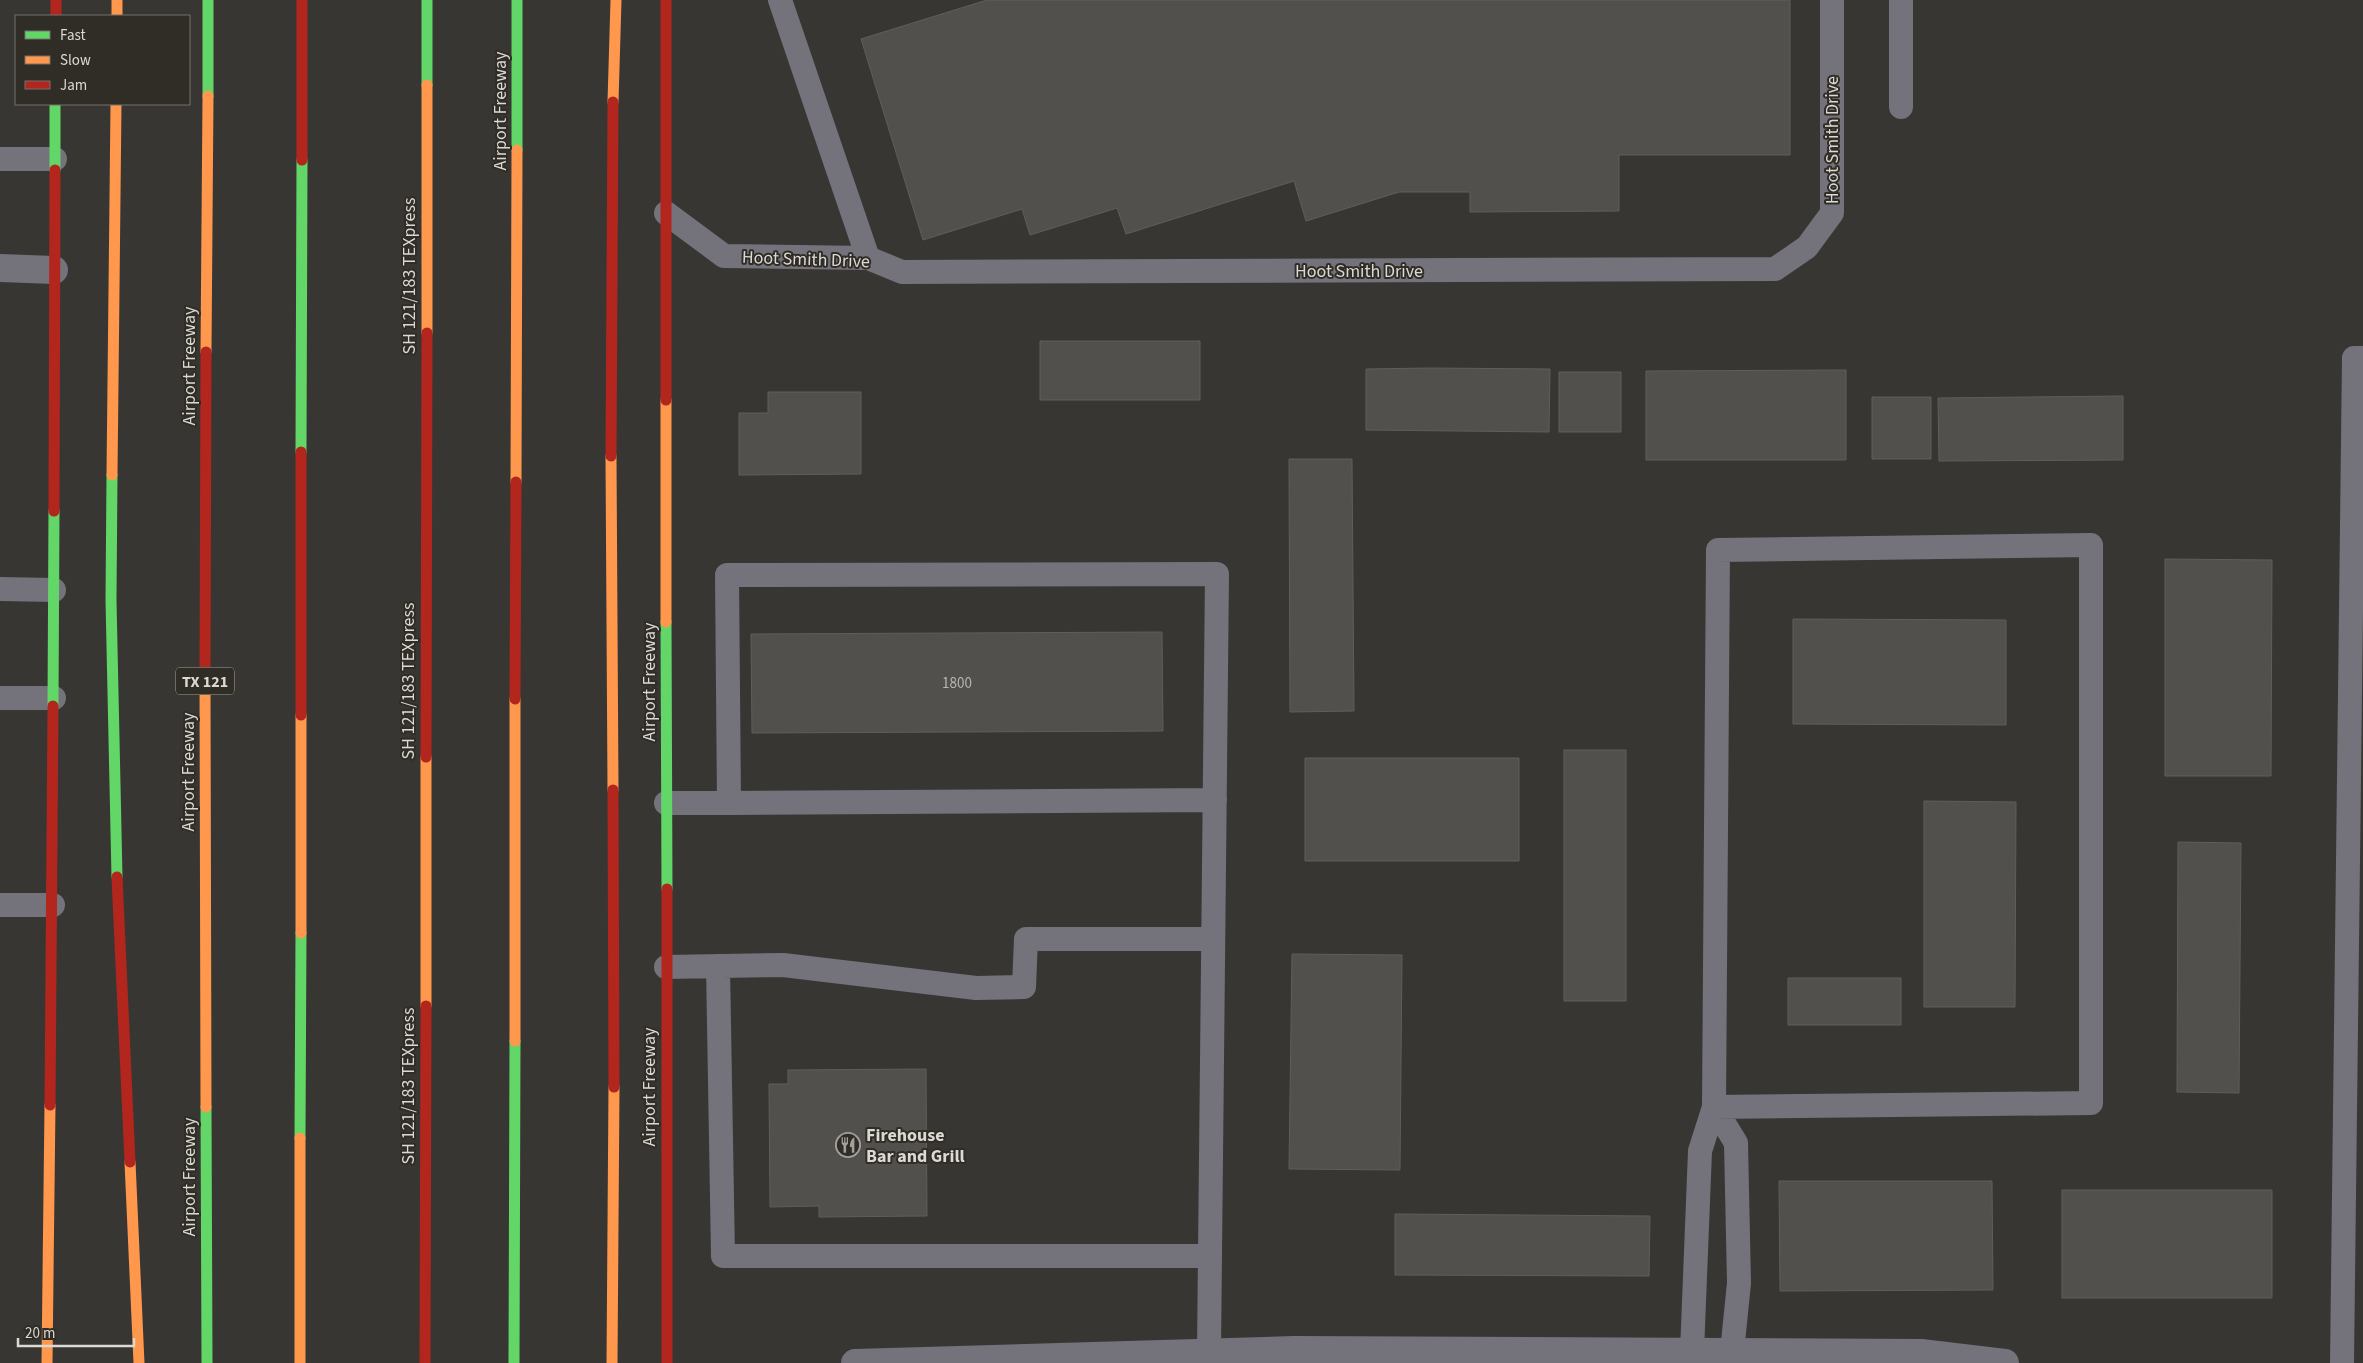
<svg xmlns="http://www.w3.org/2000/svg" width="2363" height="1363" viewBox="0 0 2363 1363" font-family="'Source Sans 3',sans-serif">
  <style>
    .building { fill: #52504d; stroke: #605e5b }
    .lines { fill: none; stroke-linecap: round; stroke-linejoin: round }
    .lane { stroke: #74727b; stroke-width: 24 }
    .street { stroke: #74727b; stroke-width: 28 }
    .fast { stroke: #63d668; stroke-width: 11 }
    .slow { stroke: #ff974d; stroke-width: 11 }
    .jam { stroke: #b3261e; stroke-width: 11 }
    .labels { text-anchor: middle; stroke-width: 4; stroke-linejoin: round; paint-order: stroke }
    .number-label { font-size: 15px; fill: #bab7b3 }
    .shield { fill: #302c26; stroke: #a8a5a0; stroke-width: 1 }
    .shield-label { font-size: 16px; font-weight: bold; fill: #dcd9d5 }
    .street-label { font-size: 18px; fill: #dcd9d5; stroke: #302c26 }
    .poi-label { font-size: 18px; font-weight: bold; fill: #dcd9d5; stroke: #302c26; text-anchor: start }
  </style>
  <rect width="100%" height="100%" fill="#383633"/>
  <path class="building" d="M987,0H1790V155H1619V211L1470,212V192H1399L1306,221L1294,181L1126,234L1117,208L1030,235L1022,209L923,240L861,39Z
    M1040,341H1200V400H1040Z
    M1430,368L1550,369L1549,432L1366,430V369Z
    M1846,370V460H1646V371Z
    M1559,372H1621V432H1559Z
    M768,392H861V474L739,475V413H768Z
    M2123,396V460L1939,461L1938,398Z
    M1872,397H1931V459H1872Z
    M1289,459H1352L1354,711L1290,712Z
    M2165,559L2272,560L2271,776H2165Z
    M1793,619L2006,620V725L1793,724Z
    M1162,632L1163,731L752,733L751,634Z
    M1564,750H1626V1001H1564Z
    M1305,758H1519V861H1305Z
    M1924,801L2016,802L2015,1007H1924Z
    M2178,842L2241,843L2239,1093L2177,1092Z
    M1292,954L1402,955L1400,1170L1289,1169Z
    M1788,978H1901V1025H1788Z
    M926,1069L927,1216L819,1217V1206L770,1207L769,1084H788V1070Z
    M1779,1181H1992L1993,1290L1780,1291Z
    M2062,1190H2272V1298H2062Z
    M1395,1214L1650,1216L1649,1276L1395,1275Z"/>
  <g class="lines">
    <path class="lane" d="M780,0L868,258
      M1901,0V107
      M0,159H55
      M666,213L724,256L868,258L902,272L1775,269L1807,247L1832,213V0
      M0,589L54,590
      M0,698H54
      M666,803H729L727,575L1217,574L1209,1352
      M729,803L1215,800
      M0,905H53
      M718,966L723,1256H1210
      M666,967L783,965L976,988L1024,987L1026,939H1213
      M1714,1107L1736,1143L1739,1283L1732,1352
      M1692,1352L1700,1151L1714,1107L1718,550L2091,545V1103L1714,1107
      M2342,1363L2354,358H2363"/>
    <path class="street" d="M0,268L54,270
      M855,1363L1294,1350L1921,1353L2005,1363"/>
    <path class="fast" d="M427,85V0
      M208,96V0
      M517,150V0
      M55,170V104
      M301,452L302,160
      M112,475L111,600L117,877
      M666,622L667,889
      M53,706L54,511
      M206,1107L207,1363
      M300,1138L301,933
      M514,1363L515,1041"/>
    <path class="slow" d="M117,0V16
      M613,102L616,0
      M427,333V85
      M206,352L208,96
      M666,400V622
      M611,456L613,790
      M112,475L116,104
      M516,482L517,150
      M205,679L206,1107
      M301,933V715
      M426,1006V757
      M515,1041V699
      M130,1162L139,1363
      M47,1363L50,1105
      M300,1363V1138
      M612,1363L614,1087"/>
    <path class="jam" d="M56,0V16
      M666,0V400
      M302,160V0
      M611,456L613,102
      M54,511L55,170
      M205,679L206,352
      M515,699L516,482
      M301,715V452
      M426,757L427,333
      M613,790L614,1087
      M117,877L130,1162
      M667,889V1363
      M50,1105L53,706
      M425,1363L426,1006"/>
  </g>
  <defs>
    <symbol id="restaurant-ring" viewBox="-11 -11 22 22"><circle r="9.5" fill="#302c26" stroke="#a3a09c" stroke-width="1.5"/><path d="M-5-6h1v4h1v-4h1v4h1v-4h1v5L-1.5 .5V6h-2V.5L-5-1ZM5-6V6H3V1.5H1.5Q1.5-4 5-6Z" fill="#a3a09c"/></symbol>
  </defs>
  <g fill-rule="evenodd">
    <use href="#restaurant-ring" x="834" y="1131" width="28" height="28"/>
  </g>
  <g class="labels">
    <g class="number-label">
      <text x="957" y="688">1800</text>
    </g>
    <rect class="shield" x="176" y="667.5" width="58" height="27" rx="4"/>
    <g class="shield-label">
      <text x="205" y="687">TX 121</text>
    </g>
    <g class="street-label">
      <text transform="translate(500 111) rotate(-90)" y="6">Airport Freeway</text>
      <text transform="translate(1832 140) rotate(-90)" y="6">Hoot Smith Drive</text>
      <text transform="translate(806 259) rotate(2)" y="6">Hoot Smith Drive</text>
      <text x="1359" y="277">Hoot Smith Drive</text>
      <text transform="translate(409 276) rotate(-90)" y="6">SH 121/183 TEXpress</text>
      <text transform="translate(189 366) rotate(-90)" y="6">Airport Freeway</text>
      <text transform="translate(408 681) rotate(-90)" y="6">SH 121/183 TEXpress</text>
      <text transform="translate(649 682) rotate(-90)" y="6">Airport Freeway</text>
      <text transform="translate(188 772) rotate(-90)" y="6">Airport Freeway</text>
      <text transform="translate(408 1086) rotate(-90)" y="6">SH 121/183 TEXpress</text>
      <text transform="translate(649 1087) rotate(-90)" y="6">Airport Freeway</text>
      <text transform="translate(189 1177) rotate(-90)" y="6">Airport Freeway</text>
    </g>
    <g class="poi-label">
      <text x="866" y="1141">Firehouse<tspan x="866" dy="21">Bar and Grill</tspan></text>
    </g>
  </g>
  <rect x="15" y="15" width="175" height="90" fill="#302c26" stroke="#75716c"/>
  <rect x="25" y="31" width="25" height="8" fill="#63d668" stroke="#75716c"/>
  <text x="60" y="40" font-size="15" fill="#dcd9d5">Fast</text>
  <rect x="25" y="56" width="25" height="8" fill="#ff974d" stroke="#75716c"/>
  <text x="60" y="65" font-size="15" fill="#dcd9d5">Slow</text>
  <rect x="25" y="81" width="25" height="8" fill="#b3261e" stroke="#75716c"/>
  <text x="60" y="90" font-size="15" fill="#dcd9d5">Jam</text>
  <path d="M18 1338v8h116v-8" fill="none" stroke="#dcd9d5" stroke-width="2.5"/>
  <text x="25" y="1338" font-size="15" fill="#dcd9d5" stroke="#302c26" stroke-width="4" paint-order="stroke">20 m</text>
</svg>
